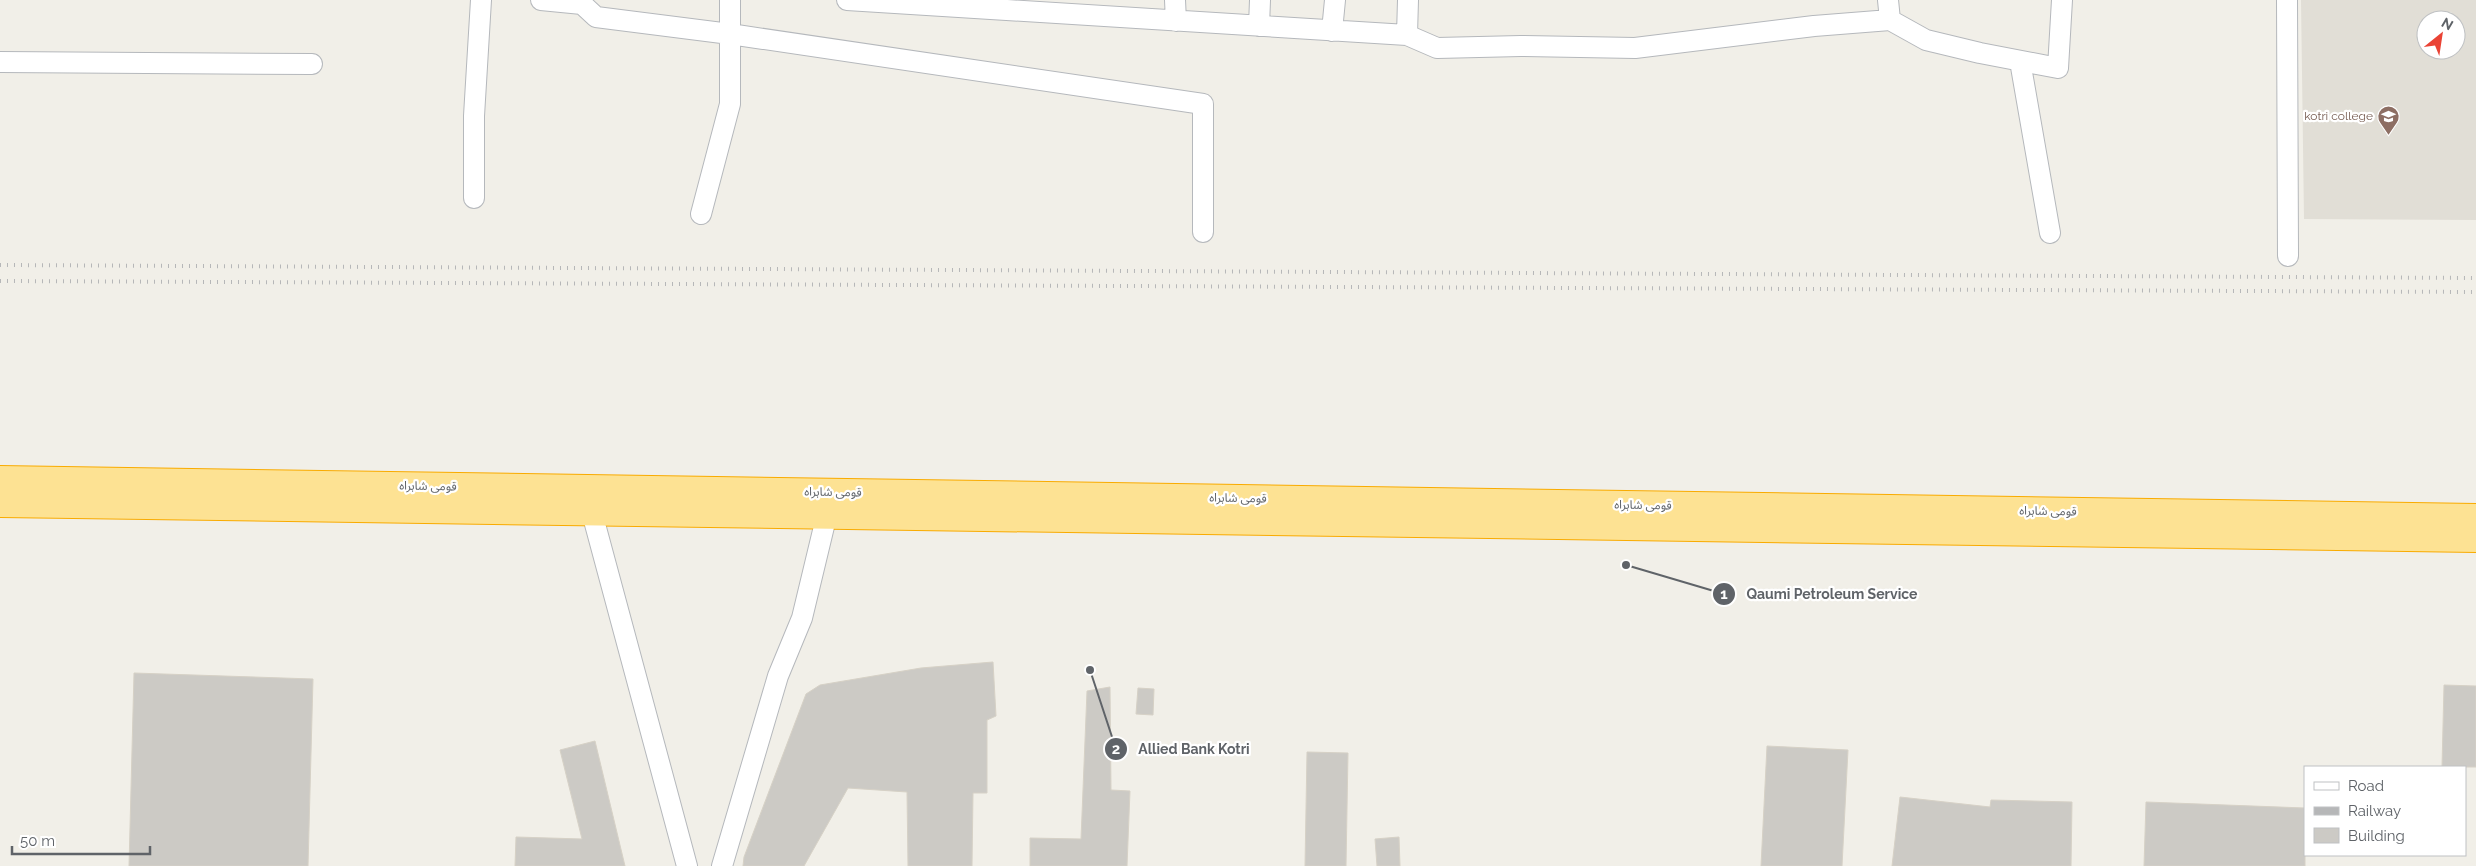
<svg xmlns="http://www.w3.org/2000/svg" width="2476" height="866" viewBox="0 0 2476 866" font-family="Raleway,'Noto Sans Arabic',sans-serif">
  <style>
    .education { fill: #e1ded6; fill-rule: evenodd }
    .building { fill: #cccac5; stroke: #d6d1c6 }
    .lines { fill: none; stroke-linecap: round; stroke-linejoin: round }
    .street-casing { stroke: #b5b8bc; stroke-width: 22 }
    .highway-casing { stroke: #f9ab00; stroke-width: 30 }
    .street { stroke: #fff; stroke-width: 20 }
    .highway { stroke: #fde293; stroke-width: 28 }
    .rail { stroke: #b6b7b8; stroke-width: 4; stroke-dasharray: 1 6; stroke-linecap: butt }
    .labels { text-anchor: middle; stroke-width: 4.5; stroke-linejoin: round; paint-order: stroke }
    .education-label { font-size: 12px; fill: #785e54; stroke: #fff; text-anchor: end }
    .street-label { font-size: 12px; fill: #5f6368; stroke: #fff }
    .leader { fill: none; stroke: #5f6368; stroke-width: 2 }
    .callout-dot { fill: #5f6368; stroke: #fff; stroke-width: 2 }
    .mark-label { font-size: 15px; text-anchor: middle; font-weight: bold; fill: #fff }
    .callout-label { font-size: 14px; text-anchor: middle; font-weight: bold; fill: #5f6368; stroke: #fff; stroke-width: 4.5; stroke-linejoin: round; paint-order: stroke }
  </style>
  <rect width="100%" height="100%" fill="#f1efe8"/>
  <path class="education" d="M2301,0H2476V220L2304,219ZM2426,20H2456V50H2426Z"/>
  <path class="building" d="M993,662L996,716L987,720V793H973L972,866H908L907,792L848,788L804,866H743L744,857L806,694L820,685L921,668Z
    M134,673L313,679L308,866H129Z
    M2444,685L2476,686V767H2442Z
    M1110,687L1111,790L1130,791L1127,866H1030V838L1081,839L1087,691Z
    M1138,688L1154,689L1153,715L1136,714Z
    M595,741L625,866H515L516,837L582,839L560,750Z
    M1767,746L1848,750L1842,866H1761Z
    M1307,752L1348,753L1346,866H1305Z
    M1900,797L1990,807L1991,800L2072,802L2071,866H1892Z
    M2146,802L2305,808V866H2144Z
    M1399,837L1400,866H1377L1375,839Z"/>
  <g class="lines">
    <defs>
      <path id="street" d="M541,0L582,4L596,17L730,34L1203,104V232
        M847,0L1407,35L1437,48L1521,46L1635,48L1814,26L1890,20L1926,40L1980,53L2058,68L2062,0
        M1175,0L1176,21
        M1888,0L1890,20
        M2287,0L2288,256
        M1259,26L1260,0
        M1332,31L1335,0
        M1407,35L1408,0
        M2020,61L2050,233
        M0,62L312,64
        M474,198V116L481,0
        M701,214L730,104V0
        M592,498V513L687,866
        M722,866L778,676L802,618L827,514L828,501"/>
      <path id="highway" d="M0,480L2476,518
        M0,503L2476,538"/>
    </defs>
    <use href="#street" class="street-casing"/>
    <use href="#highway" class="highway-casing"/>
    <use href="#street" class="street"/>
    <use href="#highway" class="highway"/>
    <path class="rail" d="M0,265L2476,278
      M0,281L2476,292"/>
  </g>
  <defs>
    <symbol id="university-pin" viewBox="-11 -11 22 30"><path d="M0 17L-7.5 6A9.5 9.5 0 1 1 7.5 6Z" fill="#8d6e63" stroke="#fff"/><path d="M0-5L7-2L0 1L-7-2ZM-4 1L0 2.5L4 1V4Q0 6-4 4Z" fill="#fff"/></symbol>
  </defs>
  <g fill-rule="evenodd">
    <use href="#university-pin" x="2376" y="104" width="25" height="34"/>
  </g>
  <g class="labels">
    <g class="education-label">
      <text x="2373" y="120">kotri college</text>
    </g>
    <g class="street-label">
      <text transform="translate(428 486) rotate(1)" y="4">قومی شاہراہ</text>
      <text transform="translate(833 492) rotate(1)" y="4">قومی شاہراہ</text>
      <text transform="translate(1238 498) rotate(1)" y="4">قومی شاہراہ</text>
      <text transform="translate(1643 505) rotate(1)" y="4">قومی شاہراہ</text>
      <text transform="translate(2048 511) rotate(1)" y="4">قومی شاہراہ</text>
    </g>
  </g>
  <path class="leader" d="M1626 565L1724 594M1090 670L1116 749"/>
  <g class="callout-dot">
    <circle cx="1626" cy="565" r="5"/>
    <circle cx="1090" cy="670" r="5"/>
    <circle cx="1724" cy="594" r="12"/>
    <circle cx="1116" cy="749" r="12"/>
  </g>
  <g class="mark-label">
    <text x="1724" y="599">1</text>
    <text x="1116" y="754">2</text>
  </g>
  <g class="callout-label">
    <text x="1832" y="599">Qaumi Petroleum Service</text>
    <text x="1194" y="754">Allied Bank Kotri</text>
  </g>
  <rect x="2304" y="766" width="162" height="90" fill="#ffffff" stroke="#bfc1c3"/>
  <rect x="2314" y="782" width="25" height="8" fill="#ffffff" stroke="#bfc1c3"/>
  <text x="2348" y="791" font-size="15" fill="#5f6368">Road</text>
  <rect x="2314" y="807" width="25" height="8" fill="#b6b7b8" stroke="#bfc1c3"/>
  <text x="2348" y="816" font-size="15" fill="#5f6368">Railway</text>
  <rect x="2314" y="828" width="25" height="15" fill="#cccac5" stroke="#bfc1c3"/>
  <text x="2348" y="841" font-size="15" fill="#5f6368">Building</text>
  <g transform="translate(2441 35) rotate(30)"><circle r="24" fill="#ffffff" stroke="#bfc1c3"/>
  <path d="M0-4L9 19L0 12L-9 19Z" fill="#ea4335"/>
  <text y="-8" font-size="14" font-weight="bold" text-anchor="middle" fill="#5f6368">N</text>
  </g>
  <path d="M12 846v8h138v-8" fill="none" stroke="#5f6368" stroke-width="2.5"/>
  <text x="20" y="846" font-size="15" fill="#5f6368" stroke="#ffffff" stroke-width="4" paint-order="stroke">50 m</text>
</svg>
